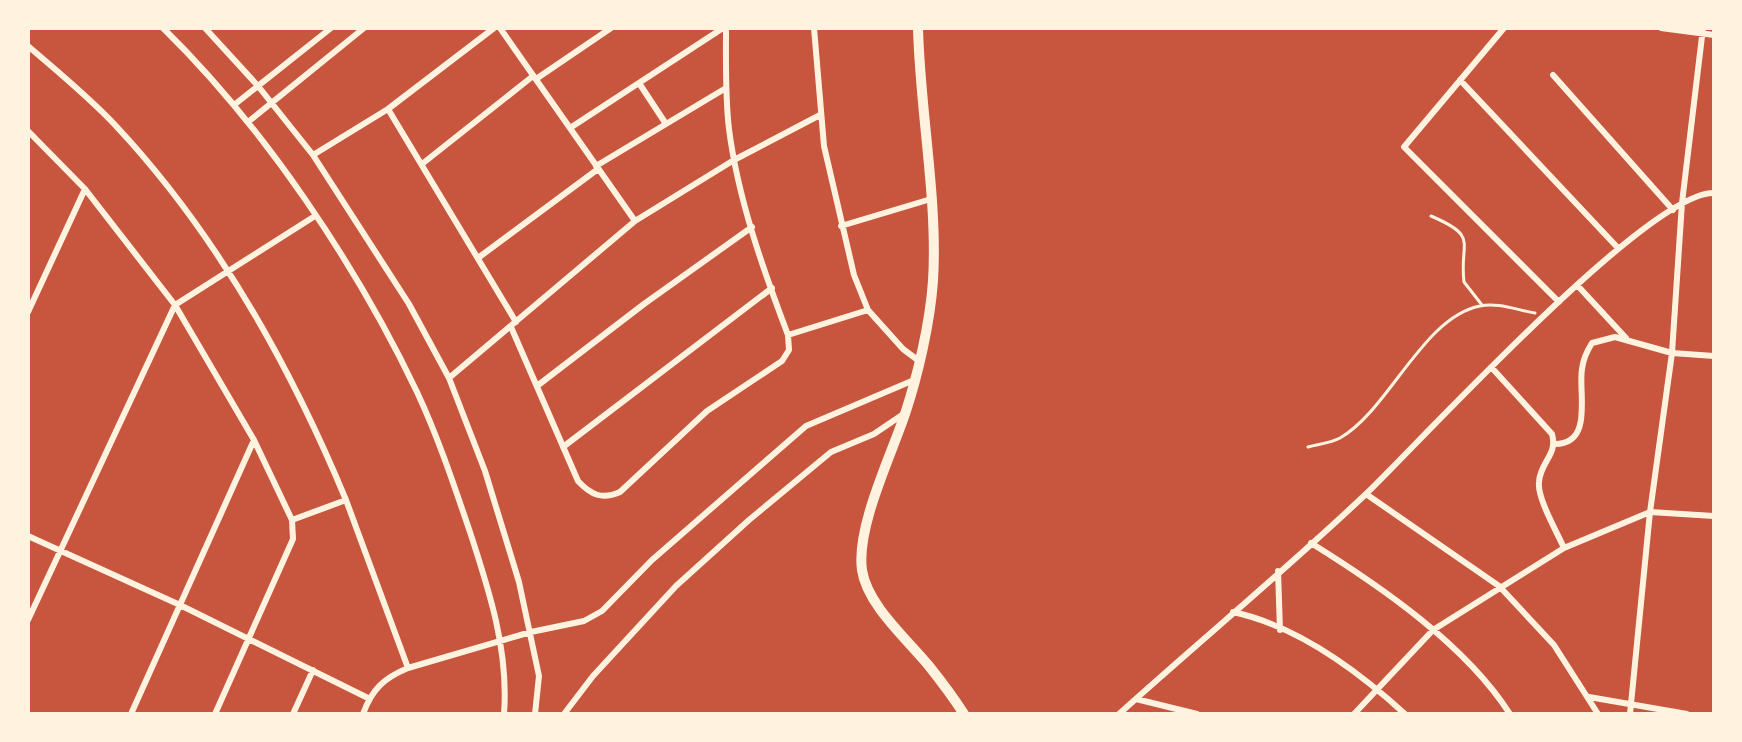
<svg xmlns="http://www.w3.org/2000/svg" width="1742" height="742" viewBox="0 0 1742 742" font-family="'Sofia Sans Condensed',sans-serif">
  <style>
    .lines { fill: none; stroke-linecap: round; stroke-linejoin: round }
    .path { stroke: #fff3e0; stroke-width: 3 }
    .minor { stroke: #fff3e0; stroke-width: 6 }
    .tertiary { stroke: #fff3e0; stroke-width: 10 }
  </style>
  <rect width="100%" height="100%" fill="#c8553d"/>
  <g class="lines">
    <path class="path" d="M1431,216C1480,237 1459,241 1464,282L1482,305
      M1308,447C1319,444 1331,443 1340,438C1389,410 1423,317 1480,306C1497,302 1517,310 1535,313"/>
    <path class="minor" d="M163,28C264,127 356,264 417,392C438,437 454,485 470,532C489,590 509,651 504,714
      M205,28L258,86L313,155L409,304L449,378L485,471L519,582L539,676L535,714
      M500,28L635,221
      M726,28C726,62 725,96 729,129C738,199 763,269 788,335L868,310
      M814,28L824,146L854,275L868,310L903,349L919,361
      M1504,28L1404,147L1559,302
      M1661,28L1714,35
      M28,46C58,72 89,97 116,126C216,233 290,365 346,500
      M1553,75L1673,210
      M536,79L611,28
      M1460,80L1618,248
      M639,83L666,124
      M234,105L331,28
      M388,109L516,322
      M248,122L364,28
      M570,128L723,28
      M28,131L85,189L175,305L254,440L292,520L293,539L215,714
      M313,155L388,109L494,28
      M422,164L533,76
      M596,166L726,88
      M841,226L931,199
      M478,258L598,169
      M1577,285L1626,338
      M28,312L85,189
      M511,327L578,481C591,495 602,500 620,492L707,411L782,361L789,350L788,335
      M1492,368L1552,434C1558,455 1540,462 1539,482C1537,498 1557,532 1564,548
      M449,378L635,221L734,160L820,115
      M537,386L644,304L752,227
      M1555,444C1594,444 1578,392 1582,369C1583,359 1587,351 1592,343L1615,337L1672,353L1714,356
      M563,447L772,288
      M1366,494L1499,586L1554,645L1598,714
      M292,520L346,500L408,668L531,632L584,621L602,611L652,560L806,426L914,380
      M28,536L180,605L368,698
      M1311,543C1380,586 1465,644 1510,714
      M1278,571L1280,630
      M1233,612C1298,626 1357,670 1405,714
      M28,620L175,305L315,216
      M1589,697L1687,714
      M1136,699L1197,714
      M131,714L254,440
      M293,714L313,670
      M363,714C372,689 384,678 408,668
      M564,714L593,676L676,586L749,520L831,452L874,434L902,415
      M1119,714C1201,640 1287,569 1367,493C1423,439 1649,191 1714,193
      M1354,714L1433,630L1564,548L1650,512L1714,516
      M1630,714L1650,512L1672,353L1682,203L1703,28"/>
    <path class="tertiary" d="M918,28C920,111 938,200 933,281C930,323 918,375 905,414C891,456 856,527 862,570C867,605 908,640 929,666C941,681 953,697 964,714"/>
  </g>
  <rect width="1742" height="742" fill="none" stroke="#fff3e0" stroke-width="60"/>
</svg>
